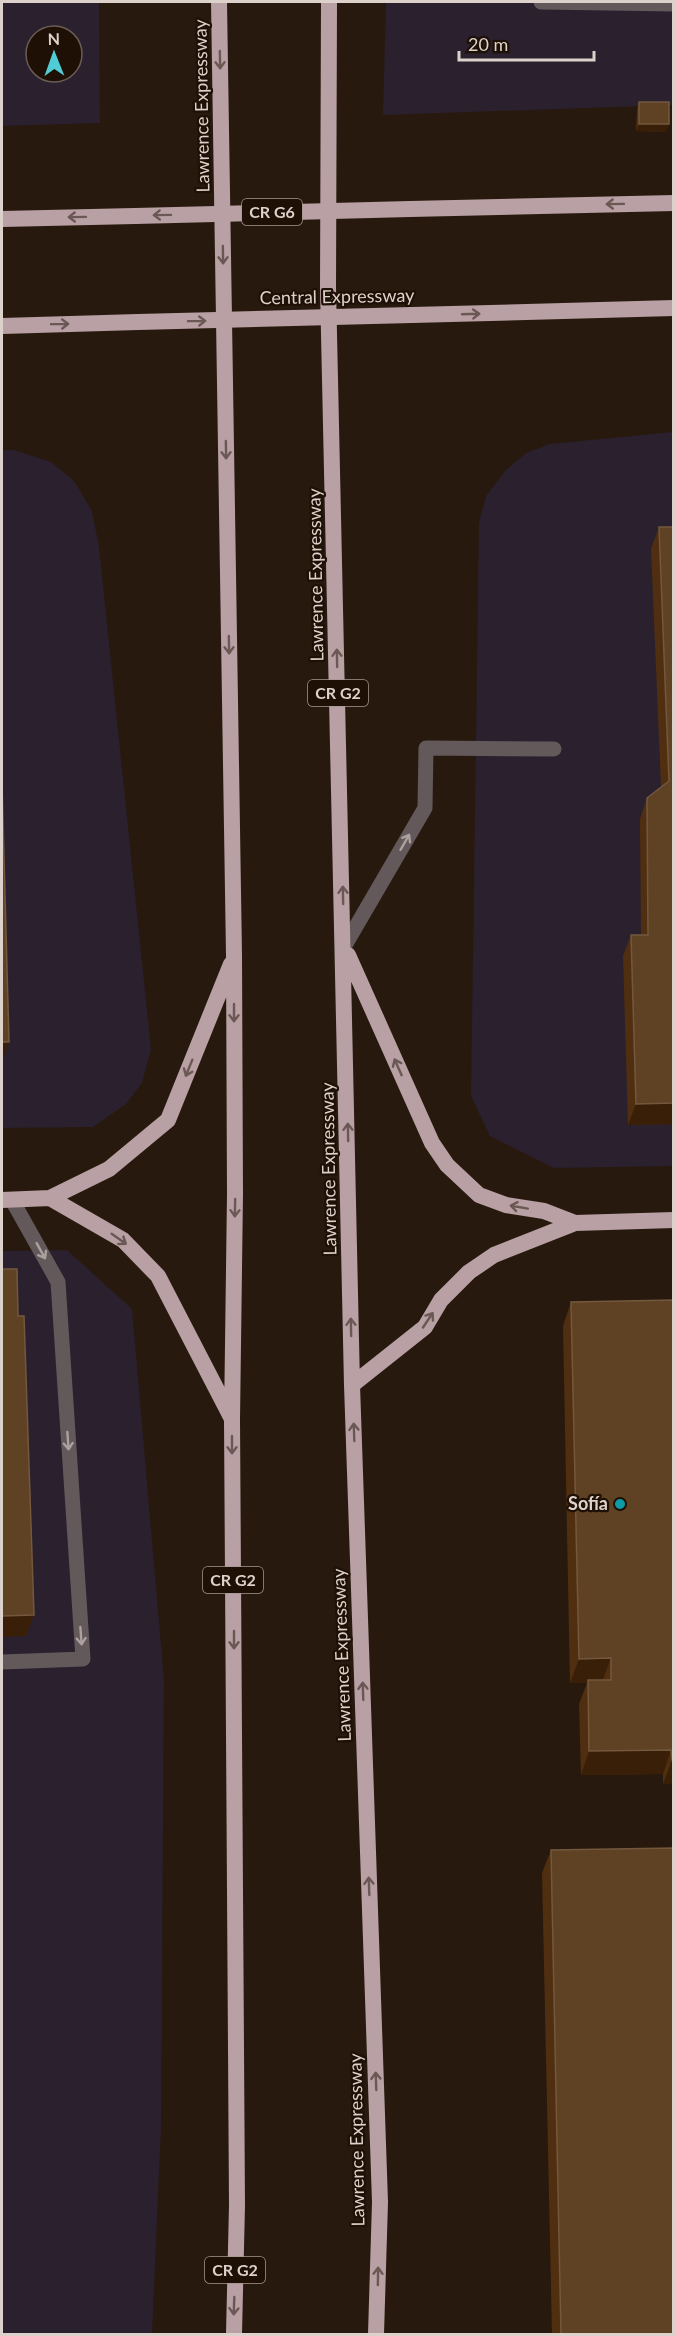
<svg xmlns="http://www.w3.org/2000/svg" width="675" height="2336" viewBox="0 0 675 2336" font-family="Lato,sans-serif">
  <style>
    .commercial { fill: #2a202e; fill-rule: evenodd }
    .lines { fill: none; stroke-linecap: round; stroke-linejoin: round }
    .service { stroke: #63585a; stroke-width: 15 }
    .trunk { stroke: #b8a0a4; stroke-width: 16 }
    .trunk-bridge { stroke: #b8a0a4; stroke-width: 16 }
    .wall { fill: #502f10 }
    .shaded-wall { fill: #391f07 }
    .building { fill: #5f4124; stroke: #73583e; stroke-width: 1.5 }
    .oneway { stroke: #6b5854 }
    .oneway2 { stroke: #aca19e }
    .culture-dot { fill: #0f9aa8; stroke: #1e1005; stroke-width: 2 }
    .labels { text-anchor: middle; stroke-width: 4.5; stroke-linejoin: round; paint-order: stroke }
    .shield { fill: #1e1005; stroke: #a49890; stroke-width: 1.5 }
    .shield-label { font-size: 16px; font-weight: bold; fill: #ddd2cb }
    .street-label { font-size: 18px; fill: #ddd2cb; stroke: #1e1005 }
    .poi-label { font-size: 18px; font-weight: bold; fill: #ddd2cb; stroke: #1e1005; text-anchor: end }
  </style>
  <rect width="100%" height="100%" fill="#28190e"/>
  <path class="commercial" d="M2,2H99L100,123L2,126ZM36,36H72V72H36Z
    M386,2H673V105L383,115Z
    M673,432V1166L554,1168L490,1136L471,1096L479,523L486,496L505,471L526,453L550,444Z
    M2,450H14L51,462L74,481L92,511L99,547L151,1049L142,1083L126,1104L93,1127L2,1128Z
    M67,1250L132,1309L164,1680L161,2126L152,2334H2V1251Z"/>
  <g class="lines">
    <path class="service" d="M541,2L674,4
      M344,947L425,808L426,748L554,749
      M2,1662L83,1659L58,1282L12,1200"/>
    <path class="trunk" d="M219,2L234,955L235,1194L232,1420L237,2205L234,2334
      M329,2L328,288L352,1385L380,2202L376,2334
      M410,209L674,203
      M2,219L135,216
      M412,315L674,308
      M2,326L138,322
      M348,955L432,1143L447,1165L479,1195L506,1205L544,1211L575,1223
      M50,1198L123,1240L158,1276L231,1417
      M2,1200L50,1198L109,1169L168,1120L231,964
      M352,1385L425,1327L441,1300L469,1272L494,1255L575,1223L674,1220"/>
    <path class="trunk-bridge" d="M135,216L410,209
      M138,322L412,315"/>
  </g>
  <path class="wall" d="M639,102L666,132L636,131L637,110Z
    M659,527H674V1124L628,1125L623,956L631,935H641L640,819L647,798L661,787L651,549Z
    M674,1300V1784H663V1774L581,1775L579,1704L587,1683H570L563,1326L571,1302Z
    M551,1850L674,2334H552L542,1873Z"/>
  <path class="shaded-wall" d="M639,124H669L666,132L636,131Z
    M2,1042H9L2,1062Z
    M674,1103V1124L628,1125L636,1104Z
    M34,1615L26,1636L2,1637V1616Z
    M611,1658L602,1682L588,1680L587,1683H570L579,1659Z
    M671,1750L663,1774L581,1775L589,1751Z
    M672,1760H674V1784H663Z"/>
  <path class="building" d="M639,102H669V124H639Z
    M659,527H674V1103L636,1104L631,935H648L647,798L669,781Z
    M2,783L9,1042H2Z
    M2,1269H17L18,1316H24L34,1615L2,1616Z
    M674,1300V1760H672L671,1750L589,1751L588,1680H611V1658L579,1659L571,1302Z
    M674,1848V2334H561L551,1850Z"/>
  <defs><path id="oneway-shaft" d="M-6 0H5M1.5-3L5.5 0L1.5 3" fill="none" stroke-width="1.6" stroke-linecap="round" stroke-linejoin="round" transform="scale(1.5)"/></defs>
  <g class="oneway">
    <use href="#oneway-shaft" transform="translate(220 60) rotate(89)"/>
    <use href="#oneway-shaft" transform="translate(615 204) rotate(179)"/>
    <use href="#oneway-shaft" transform="translate(162 215) rotate(179)"/>
    <use href="#oneway-shaft" transform="translate(77 217) rotate(179)"/>
    <use href="#oneway-shaft" transform="translate(223 255) rotate(89)"/>
    <use href="#oneway-shaft" transform="translate(471 314) rotate(-2)"/>
    <use href="#oneway-shaft" transform="translate(197 321) rotate(-1)"/>
    <use href="#oneway-shaft" transform="translate(60 324) rotate(-1)"/>
    <use href="#oneway-shaft" transform="translate(226 450) rotate(89)"/>
    <use href="#oneway-shaft" transform="translate(229 645) rotate(89)"/>
    <use href="#oneway-shaft" transform="translate(337 658) rotate(-91)"/>
    <use href="#oneway-shaft" transform="translate(343 895) rotate(-91)"/>
    <use href="#oneway-shaft" transform="translate(234 1013) rotate(90)"/>
    <use href="#oneway-shaft" transform="translate(398 1067) rotate(-114)"/>
    <use href="#oneway-shaft" transform="translate(189 1068) rotate(112)"/>
    <use href="#oneway-shaft" transform="translate(348 1132) rotate(-91)"/>
    <use href="#oneway-shaft" transform="translate(519 1207) rotate(-170)"/>
    <use href="#oneway-shaft" transform="translate(235 1208) rotate(91)"/>
    <use href="#oneway-shaft" transform="translate(119 1239) rotate(35)"/>
    <use href="#oneway-shaft" transform="translate(428 1320) rotate(-56)"/>
    <use href="#oneway-shaft" transform="translate(351 1327) rotate(-91)"/>
    <use href="#oneway-shaft" transform="translate(354 1432) rotate(-92)"/>
    <use href="#oneway-shaft" transform="translate(232 1445) rotate(90)"/>
    <use href="#oneway-shaft" transform="translate(234 1640) rotate(90)"/>
    <use href="#oneway-shaft" transform="translate(363 1691) rotate(-92)"/>
    <use href="#oneway-shaft" transform="translate(369 1886) rotate(-92)"/>
    <use href="#oneway-shaft" transform="translate(376 2081) rotate(-92)"/>
    <use href="#oneway-shaft" transform="translate(378 2276) rotate(-89)"/>
    <use href="#oneway-shaft" transform="translate(234 2306) rotate(92)"/>
  </g>
  <g class="oneway2">
    <use href="#oneway-shaft" transform="translate(405 842) rotate(-60)"/>
    <use href="#oneway-shaft" transform="translate(41 1251) rotate(61)"/>
    <use href="#oneway-shaft" transform="translate(68 1441) rotate(86)"/>
    <use href="#oneway-shaft" transform="translate(81 1636) rotate(86)"/>
  </g>
  <circle class="culture-dot" cx="620" cy="1504" r="6"/>
  <g class="labels">
    <g class="shield">
      <rect x="242" y="199" width="60" height="26" rx="4.5"/>
      <rect x="308" y="680" width="60" height="26" rx="4.5"/>
      <rect x="203" y="1567" width="60" height="26" rx="4.5"/>
      <rect x="205" y="2257" width="60" height="26" rx="4.5"/>
    </g>
    <g class="shield-label">
      <text x="272" y="218">CR G6</text>
      <text x="338" y="699">CR G2</text>
      <text x="233" y="1586">CR G2</text>
      <text x="235" y="2276">CR G2</text>
    </g>
    <g class="street-label">
      <text transform="translate(202 106) rotate(-91)" y="6">Lawrence Expressway</text>
      <text transform="translate(337 297) rotate(-1)" y="6">Central Expressway</text>
      <text transform="translate(316 575) rotate(-91)" y="6">Lawrence Expressway</text>
      <text transform="translate(329 1169) rotate(-91)" y="6">Lawrence Expressway</text>
      <text transform="translate(342 1655) rotate(-92)" y="6">Lawrence Expressway</text>
      <text transform="translate(357 2140) rotate(-91)" y="6">Lawrence Expressway</text>
    </g>
    <g class="poi-label">
      <text x="608" y="1510">Sofía</text>
    </g>
  </g>
  <rect width="675" height="2336" fill="none" stroke="#ddd2cb" stroke-width="6"/>
  <g transform="translate(54 54) rotate(359)"><circle r="28" fill="#1e1005" stroke="#6a5e54" stroke-width="1.5"/>
  <path d="M0-4.5L10 22L0 15L-10 22Z" fill="#51ccd4"/>
  <text y="-9" font-size="16" font-weight="bold" text-anchor="middle" fill="#ddd2cb">N</text>
  </g>
  <path d="M459 51v9h135v-9" fill="none" stroke="#ddd2cb" stroke-width="3"/>
  <text x="468" y="51" font-size="18" fill="#ddd2cb" stroke="#1e1005" stroke-width="4.5" paint-order="stroke">20 m</text>
</svg>
